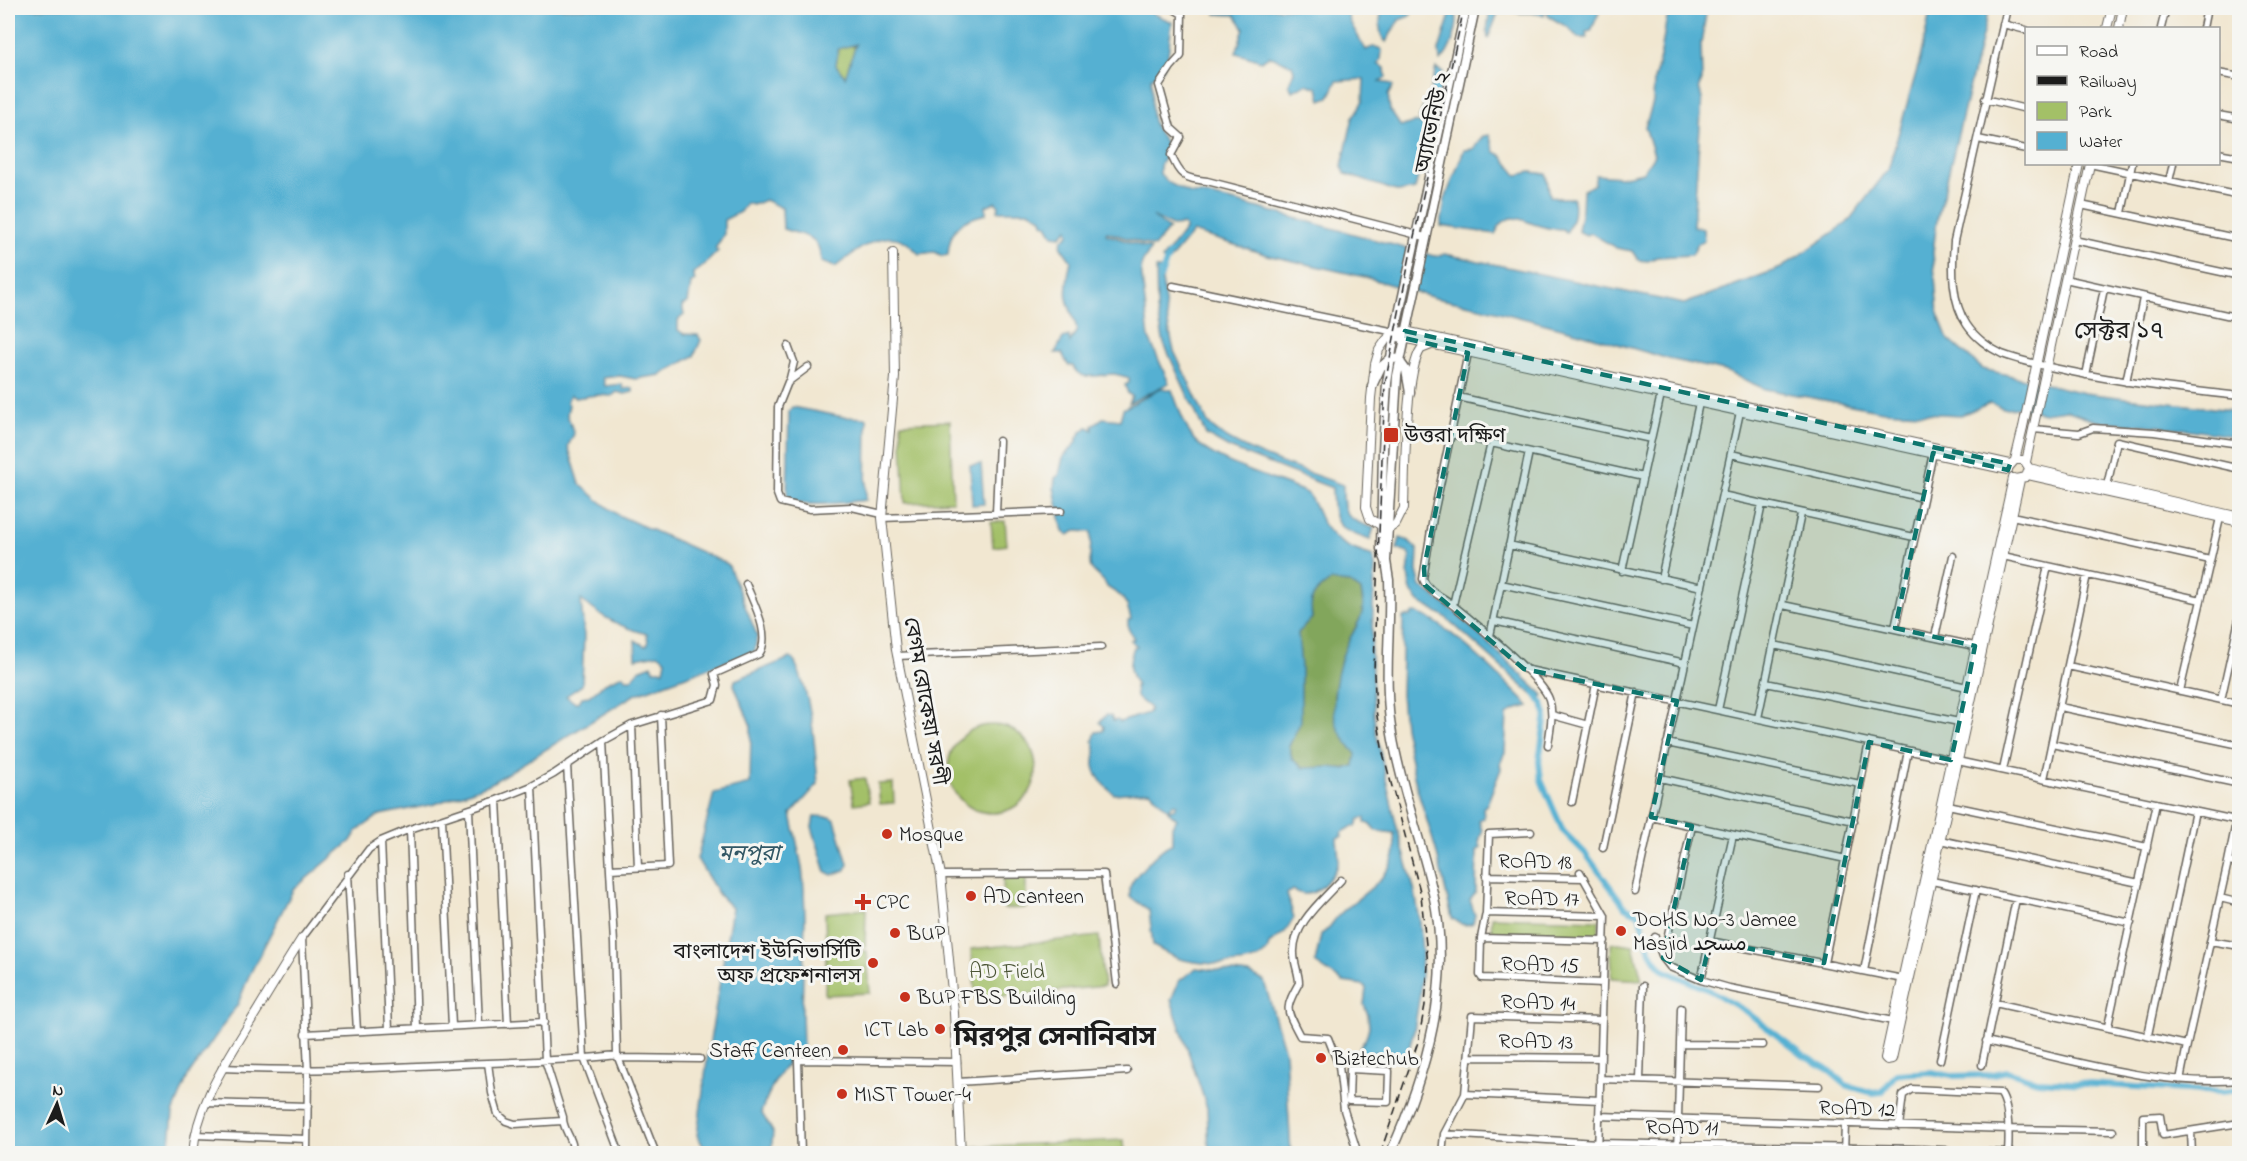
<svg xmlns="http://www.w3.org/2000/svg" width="2247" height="1161" viewBox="0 0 2247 1161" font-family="'Indie Flower','Playpen Sans Arabic','Noto Sans Bengali',sans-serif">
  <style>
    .green { fill: #a3c067; stroke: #606e42; stroke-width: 1.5 }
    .forest { fill: #82a65c; stroke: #4f613c; stroke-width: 1.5 }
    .water { fill: #54b0d2; stroke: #386677; stroke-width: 1.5; fill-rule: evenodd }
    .pier { fill: #f1e7d1 }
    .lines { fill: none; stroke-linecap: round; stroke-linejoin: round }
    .canal { stroke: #54b0d2; stroke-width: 6 }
    .minor-casing { stroke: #67635b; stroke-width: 9 }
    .tertiary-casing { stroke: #67635b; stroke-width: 10 }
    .secondary-casing { stroke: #67635b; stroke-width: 11 }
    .minor { stroke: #fff; stroke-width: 6 }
    .tertiary { stroke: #fff; stroke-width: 8 }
    .secondary { stroke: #fff; stroke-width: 8 }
    .rail { stroke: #1c1c1c; stroke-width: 1.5; stroke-dasharray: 9 4.5; stroke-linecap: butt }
    .marked { fill: #0f766e; fill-opacity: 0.2; stroke: #0f766e; stroke-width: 4.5; stroke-dasharray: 12 8; stroke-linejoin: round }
    .poi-dot { fill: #c8321e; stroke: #f6f6f2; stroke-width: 2 }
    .labels { text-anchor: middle; stroke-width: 6; stroke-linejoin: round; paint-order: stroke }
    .street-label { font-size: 21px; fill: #1c1c1c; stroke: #f6f6f2 }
    .poi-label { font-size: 21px; fill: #1c1c1c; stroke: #f6f6f2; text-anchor: start }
    .park-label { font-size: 21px; fill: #4b5536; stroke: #f6f6f2 }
    .water-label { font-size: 22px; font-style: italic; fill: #325765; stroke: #f6f6f2 }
    .quarter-label { font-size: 24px; fill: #1c1c1c; stroke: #f6f6f2 }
    .district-label { font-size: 27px; font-weight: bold; fill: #1c1c1c; stroke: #f6f6f2 }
  </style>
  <rect width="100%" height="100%" fill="#f6f6f2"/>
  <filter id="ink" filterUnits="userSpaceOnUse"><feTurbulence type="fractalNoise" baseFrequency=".0167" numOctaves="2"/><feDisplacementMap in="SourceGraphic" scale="12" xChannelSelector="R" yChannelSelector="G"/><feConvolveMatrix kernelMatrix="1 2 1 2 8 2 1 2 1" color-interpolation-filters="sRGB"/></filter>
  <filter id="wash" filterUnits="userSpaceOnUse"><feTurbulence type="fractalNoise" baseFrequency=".008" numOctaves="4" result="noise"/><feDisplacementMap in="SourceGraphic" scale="24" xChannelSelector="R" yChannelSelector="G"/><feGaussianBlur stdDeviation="1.35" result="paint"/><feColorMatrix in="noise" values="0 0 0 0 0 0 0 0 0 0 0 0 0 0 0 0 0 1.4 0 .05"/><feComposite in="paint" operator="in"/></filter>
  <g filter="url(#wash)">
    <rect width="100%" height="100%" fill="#f1e7d1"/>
    <path class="green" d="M849,45L860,49L848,81L836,65L838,49Z
      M950,421L953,501L905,503L901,423Z
      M1005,521L1007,545L993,547L991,522Z
      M948 769a44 44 0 1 1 88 0a44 44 0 1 1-88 0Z
      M865,778L869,802L854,804L850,780Z
      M893,783L894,803L880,804L878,784Z
      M1026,878V908L1004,909L1003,879Z
      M866,909L865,947H826L825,913Z
      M1492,917L1599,920V937L1491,932Z
      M1099,936L1104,986L976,999L971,949Z
      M1618,943L1633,945L1642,980L1612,978L1611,944Z
      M867,951L870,993L825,995L826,952Z
      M1124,1140L1125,1153H967V1147Z"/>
    <path class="forest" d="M1330,581L1350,583L1361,591L1364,611L1347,644L1339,668L1334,696L1350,747L1357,754L1354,766C1344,770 1315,769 1303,768L1292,759L1289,746C1306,717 1301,666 1298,633L1312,618C1309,597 1313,593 1330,581Z"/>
    <path class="water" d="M8,8H1142L1172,22L1168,55L1163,69L1151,78C1154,112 1144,119 1170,147L1160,166V174L1169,183L1191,194H1201L1240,203L1434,256L1445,254L1684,304L1781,268L1847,223L1888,170L1920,59L1931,8H1989L1937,220L1933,252L1938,314L1948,339L1983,369L2084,393L2239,411V437L2178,428L2096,421L2066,410L2044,413L2019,408L2006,409L1990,403L1961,415L1883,411L1765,389L1725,371L1669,359L1577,332L1476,306L1435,298L1365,277L1271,256L1193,232L1167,263L1162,259L1186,228L1183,225L1172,226L1152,216L1169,229L1154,247L1107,232L1106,234L1151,249L1142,263L1141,268L1149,338L1169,383L1129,403L1132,396L1128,394L1125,385L1129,383V378C1124,376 1119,375 1114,374C1101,374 1079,383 1073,366L1068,365L1062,353H1055L1063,338L1069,336L1070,342L1077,330C1075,319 1069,309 1067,298C1065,292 1069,268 1071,261L1061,247L1062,240L1069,234L1068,229L1061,236L1053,235L1047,225L1043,223L1042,218L1028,211H998L999,206L995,202L986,206V214C961,220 950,226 948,255L942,256L935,252L919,254C915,250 910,244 904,241C881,228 853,254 835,267L821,262C820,234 806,237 783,229L782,208L765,200L753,205L746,203L740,212L724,220V234L715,249L718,251L701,268L693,273L695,281L691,283L688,303L682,305L684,315L678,320V330L684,334L698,335L701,340L694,356L661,375L635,379L620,376L603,378L605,386L622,384L623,389L633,388V392L625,394L617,392L612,396L596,395L576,398L570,395L567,402L569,405L567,414L574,434L568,446L580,484L597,499L618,515L728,564L757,635L755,651L634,695L490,784L435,804L380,815L357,831L351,841L293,890L248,978L238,1004L188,1076L173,1113L169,1153H8ZM856,44L845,77L836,65L838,49ZM581,600C603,618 620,627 647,634L648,644L645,646L635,640L636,658L658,654L666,660L664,670H654L652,665L639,670L632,679H626L623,675L605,683L589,696L582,697L579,702H574L566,696L582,685L584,636Z
      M1216,8H1346L1350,22L1366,50C1372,47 1376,45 1382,50L1381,60L1378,64L1385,68L1386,78L1380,82L1392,84L1393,86L1388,95L1390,110L1401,127C1411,124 1416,118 1426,128V142L1415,189L1399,192L1345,174L1342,166L1353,117L1363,101L1364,79L1337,81L1329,97L1321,100L1318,88L1306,84L1292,91L1289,84L1294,71L1292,65L1269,56L1261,61L1236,53L1244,28L1235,15L1216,14Z
      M1382,8H1425L1413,11L1410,16L1399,20L1386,42C1377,33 1380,19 1382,8Z
      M1490,8H1601L1591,31L1586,32L1587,38H1578L1569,28L1548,16V12H1544V16C1534,11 1520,15 1511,11L1498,13L1488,39L1487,31Z
      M1677,8H1707L1701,44L1702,80L1699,87L1702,99L1693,226L1703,229L1704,240L1698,244L1692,255L1657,257L1648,261L1638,260L1632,251L1616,248L1591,233L1586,235L1578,231L1582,210L1583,190L1594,185L1596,175L1621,177L1643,172L1654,155L1645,127L1653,102L1654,80L1661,53L1666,22L1670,12Z
      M1451,12H1455C1461,23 1450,54 1440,61L1439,50Z
      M1436,68L1443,72L1438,100L1429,123L1419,119L1424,105L1429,97Z
      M1489,135L1495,152L1501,155L1517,175L1531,172L1546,174L1550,196L1556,198H1573C1575,212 1573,221 1566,233L1563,229C1557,229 1550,229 1544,227C1522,222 1508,206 1495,234L1441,226L1445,199L1464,150L1473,149L1483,136Z
      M1156,268L1164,271L1162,280L1168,324L1174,351L1208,423C1230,449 1309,472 1343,485C1342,515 1346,519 1374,528L1370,540C1335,528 1333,524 1332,488L1229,448L1206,435L1164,344L1157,310Z
      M1161,388L1172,390C1178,405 1183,423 1192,437C1208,461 1279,480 1307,493C1313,501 1316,509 1320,518C1332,541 1349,549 1373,556L1375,566L1371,658L1375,728L1396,824L1415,892L1420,921L1422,954L1420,993L1414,1031L1405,1063L1392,1051L1391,1054L1393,1057L1392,1059L1379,1056L1375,1051L1371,1056L1356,1053L1366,1038L1369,1027L1368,1015L1364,1005L1366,988L1363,985L1343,982L1315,963L1321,934C1330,930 1333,920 1340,914C1358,896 1386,883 1394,856C1396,849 1394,840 1394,833L1376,831L1370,824L1365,823V818L1359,819L1356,827L1353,826L1341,833L1342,836L1337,838C1337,845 1340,858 1338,862C1335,874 1319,895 1305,894C1301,894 1295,891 1292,890L1287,894L1294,918L1285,932L1269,944C1267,971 1203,964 1184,960C1174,958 1163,951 1153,946L1149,910L1130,897C1130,894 1130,890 1130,887C1133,877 1162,846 1172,844V826L1177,819L1168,811L1175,808L1177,804L1174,803L1168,810L1150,791L1114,794C1105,786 1096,778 1094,766C1093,757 1098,750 1093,741L1096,732L1103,731L1104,727L1100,722L1106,715L1111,716L1113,721L1117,720L1120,722L1148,713L1150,708L1136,697L1135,686H1137C1128,670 1128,664 1134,647L1137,646L1130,640L1134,639L1128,628V620L1131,619L1127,605L1121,596L1107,587C1104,578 1095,575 1091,568C1088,562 1092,541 1091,532L1076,531L1068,535L1063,532L1054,488L1055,478L1059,475L1063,457L1077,442V438L1082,431L1088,427L1093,430V425L1103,418L1120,420L1123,409ZM1330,581L1350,583L1361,591C1367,615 1358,622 1348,642C1338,662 1328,707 1338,728C1342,737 1349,746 1356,754L1354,766L1345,769L1330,767L1303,768L1292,759L1289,746L1301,721V667L1298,633L1312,618C1309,597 1313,593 1330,581Z
      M792,407L844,417L867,418L866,500C847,502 803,509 787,499L789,411Z
      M981,464L984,504L972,505L970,465Z
      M1400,538L1409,541L1418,550L1417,571L1421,587L1455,612L1543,695L1541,698L1537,699L1444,616L1419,602L1411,591L1408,575L1410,556L1408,553L1397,549Z
      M1413,613C1439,613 1509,686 1529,706L1514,710L1507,715L1505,752L1500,764L1501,769L1487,804L1483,808L1484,818L1479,821L1482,831L1479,842L1481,847L1477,851L1476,893L1470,900L1475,915L1473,923C1464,927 1460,924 1452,918L1436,850L1416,785L1404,727L1401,694L1403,617L1410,616Z
      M790,658L794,660C813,702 814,738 818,784L791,814L802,867L804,889L805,918L802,1010L803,1049C779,1068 772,1085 761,1112L773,1132L771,1153H707L697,1135L708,1053L732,908L719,895L697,859L714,793L750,784L751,726L734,685L735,680Z
      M814,816L831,817L835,820L848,864L846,870L832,875L826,872L812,827Z
      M1196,968L1250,974L1264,981L1285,1052L1291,1153H1209L1207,1108L1171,1000L1179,981Z"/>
    <path class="pier" d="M720,967L806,969V972L720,970Z"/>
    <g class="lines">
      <path class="canal" d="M1160,278L1169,254
        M1534,693L1542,703L1546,714L1539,761L1541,780L1563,831L1586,854L1625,907L1639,914L1650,952L1663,970L1711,991L1744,1010L1804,1056L1826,1068L1846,1085L1873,1093L1882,1092L1896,1074L1932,1072L1951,1076L1988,1075L2008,1071L2037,1081L2220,1092L2240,1090"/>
    </g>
  </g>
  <g filter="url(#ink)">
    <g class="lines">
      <defs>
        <path id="minor" d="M1172,8L1182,14L1181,56L1171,67L1159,85L1171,128L1181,137L1171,155C1181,177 1183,178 1207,181L1425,237
          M2007,8L1954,241C1952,268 1951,302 1967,325C1975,337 1989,348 2002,354C2023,362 2046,366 2068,371C2125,383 2182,390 2240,396
          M2003,24L2026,30
          M2161,28L2166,8
          M2203,28L2207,8
          M2218,73L2240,77
          M1985,99L2026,109
          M2218,115L2240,119
          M1978,139L2026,149
          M2218,153L2240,157
          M2090,164L2240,196
          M2169,181L2173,164
          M2081,205L2240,239
          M2122,213L2132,164
          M2074,240L2240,276
          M2065,279L2240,318
          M1173,286L1395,332
          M788,346L794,362L789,382
          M1468,353L1433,518L1423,579C1428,592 1444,597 1454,606C1474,622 1542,678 1549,699C1554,714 1550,730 1548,745
          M808,367L788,382L778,407L777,494L780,502L810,509L852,507L882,514
          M2086,375L2104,289
          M2126,382L2143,298
          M1458,397L1651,439
          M2033,429L2079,433L2093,428L2154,432L2240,444
          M1451,434L1643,477
          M1731,454L1923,498
          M2107,486L2117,441L2240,469
          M1722,495L1914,537
          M996,513L999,441
          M2012,516L2210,560
          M882,518L1061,511
          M1509,545L1702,587
          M2003,556L2201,600
          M1622,571L1661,394
          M1661,579L1699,403
          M1501,584L1693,626
          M1453,605L1491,443
          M1783,605L1979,647
          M1494,621L1685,663
          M1895,628L1933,453
          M1490,636L1529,452
          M1935,637L1953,556
          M1774,645L1967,687
          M897,656L1101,647
          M2068,666L2240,704
          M1524,669L2240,821
          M1766,683L1959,722
          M2180,691L2220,518
          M2221,700L2240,615
          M2060,707L2240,745
          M1718,710L1762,504
          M1552,715L1588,725
          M1758,718L1801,514
          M632,725L638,867
          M603,741L614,943L617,1055L656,1154
          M1667,743L1860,784
          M2052,744L2240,784
          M567,765L584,1058L620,1154
          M2003,770L2048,566
          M1660,778L1854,821
          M2044,779L2087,575
          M532,786L545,1060L563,1117C562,1131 576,1140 572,1154
          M497,800L508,1024
          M1572,802L1596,684
          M1948,805L2147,847
          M469,810L479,1025
          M1651,817L1846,859
          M442,819L452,1026
          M410,829L417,1028
          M1531,832L1489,834L1486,913L1605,916
          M1940,840L2139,883
          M381,841L389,1029
          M1603,848L1636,692
          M2228,862L2240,864
          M610,869L668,866L661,715
          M1580,872L1605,916
          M348,874L357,1031
          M941,875L1104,874L1117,984
          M1486,876L1584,878
          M1341,880C1323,900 1292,924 1294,954C1294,964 1299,973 1299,983C1284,1010 1286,1009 1300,1036L1328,1038L1339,1066L1344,1110L1358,1154
          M1932,881L2131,923
          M1635,892L1740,412
          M2220,898L2240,903
          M1486,913L1481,938L1605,941
          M1655,937L1663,958L1670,967L1701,980L1729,988L1893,1021
          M1481,938L1480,975L1482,978L1603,983
          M1710,941L1903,979
          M2210,941L2240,946
          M1663,957L1692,826
          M1824,963L1869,742
          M1864,971L1908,751
          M1701,980L1733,835
          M1995,1003L2187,1045L2228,862L2240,803
          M2108,1026L2156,803
          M305,1034L544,1022
          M2148,1035L2195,811
          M1986,1041C2067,1059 2156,1087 2240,1080
          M1680,1044L1763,1045
          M1470,1057L1601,1058
          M620,1058L700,1059
          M1940,1060L1976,890
          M488,1063L492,1093L498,1114L506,1121L515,1124L562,1121
          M1982,1065L2016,899
          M222,1068C302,1072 381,1068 461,1064C513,1062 566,1061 617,1055
          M1350,1069L1389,1071L1388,1102L1349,1101Z
          M1600,1079L1819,1086
          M1640,1080L1643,986
          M2180,1080L2187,1045
          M958,1082L1127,1071
          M1465,1094L1600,1100
          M206,1103L308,1106
          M1599,1116L2009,1129L2113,1131
          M1899,1126L1903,1095L1912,1089L2000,1093C2010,1106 2009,1137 2008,1154
          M2191,1131L2192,1154
          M1444,1134L1598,1143L1920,1149L2027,1154
          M195,1135L307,1139
          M307,1154L308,1071L302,938L369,849L381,841L410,829L497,800L532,786L554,774L603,741L632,725L713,700L717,685L714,674L759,654C772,636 753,602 746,584
          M801,1154L798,1060L957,1062
          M1442,1154L1444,1134L1465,1094L1472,1016L1602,1020
          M1598,1154L1605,916
          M1677,1154L1681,1008
          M1844,1154L1845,1124
          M2143,1154V1117L2160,1116L2163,1135L2240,1123"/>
        <path id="tertiary" d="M2107,28L2112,8
          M2119,28L2123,8
          M893,253L895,377L882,518L896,650L941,875L954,1013L961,1154
          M1394,336L2008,470
          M2026,462L2090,164
          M2009,467L2015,460L2023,427L2079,164
          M2029,468L2240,517
          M2028,475L2240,522
          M2013,478L1893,1021L1885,1058L1887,1060L1892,1059L2020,480
          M2015,479L2026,477L2029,468L2024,460H2015
          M1382,526L1370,519L1366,507L1371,398L1375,364L1379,350L1386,340L1395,332L1405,331L2010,464
          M1389,529L1396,524L1404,508C1405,476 1405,371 1421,349L1431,345
          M193,1154C196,1106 225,1064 249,1024C267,995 284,966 302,938"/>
        <path id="secondary" d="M1372,386L1381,367L1391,358L1398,359L1406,370L1410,393
          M1386,561L1397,376L1475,8
          M1390,1154C1427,1073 1453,982 1433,893C1421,840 1401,788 1392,734C1383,683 1391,631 1389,580L1386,561L1381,549L1383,450L1387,383L1395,332L1466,8"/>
      </defs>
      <use href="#minor" class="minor-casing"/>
      <use href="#tertiary" class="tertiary-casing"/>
      <use href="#secondary" class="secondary-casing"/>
      <use href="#minor" class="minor"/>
      <use href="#tertiary" class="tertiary"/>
      <use href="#secondary" class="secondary"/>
      <path class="rail" d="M1380,1154L1418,1042L1425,1005L1428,965L1421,895L1383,753L1376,710L1374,675L1375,633L1385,384L1412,246L1464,8"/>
    </g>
  </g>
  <path class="marked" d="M1405,331L2010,464L2008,470L1933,453L1895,628L1975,646L1967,687L1951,760L1869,742L1824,963L1710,941L1701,980L1663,958L1692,826L1651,817L1677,701L1524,669L1425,585L1424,568L1468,353L1404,338Z"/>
  <g class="poi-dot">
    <rect x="1383" y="427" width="16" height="16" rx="3"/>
    <circle cx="887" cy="834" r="6"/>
    <circle cx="971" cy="896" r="6"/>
    <path d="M860 893h6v6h6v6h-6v6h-6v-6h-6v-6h6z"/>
    <circle cx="1621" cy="931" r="6"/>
    <circle cx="895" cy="933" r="6"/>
    <circle cx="873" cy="963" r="6"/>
    <circle cx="905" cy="997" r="6"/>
    <circle cx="940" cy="1029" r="6"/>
    <circle cx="843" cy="1050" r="6"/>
    <circle cx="1321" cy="1058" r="6"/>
    <circle cx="842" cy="1094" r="6"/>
  </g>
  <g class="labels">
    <g class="street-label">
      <text transform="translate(1432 122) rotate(-78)" y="7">অ্যাভেনিউ ২</text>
      <text transform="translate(926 701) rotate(80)" y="7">বেগম রোকেয়া সরণী</text>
      <text transform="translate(1535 861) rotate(1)" y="7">ROAD 18</text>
      <text transform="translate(1542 898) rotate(1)" y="7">ROAD 17</text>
      <text transform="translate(1540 964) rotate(2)" y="7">ROAD 15</text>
      <text transform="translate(1538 1002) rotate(2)" y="7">ROAD 14</text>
      <text transform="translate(1536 1041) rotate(1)" y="7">ROAD 13</text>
      <text transform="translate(1857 1108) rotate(2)" y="7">ROAD 12</text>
      <text transform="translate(1682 1127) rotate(1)" y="7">ROAD 11</text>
    </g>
    <g class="poi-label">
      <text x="1404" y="442">উত্তরা দক্ষিণ</text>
      <text x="899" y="841">Mosque</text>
      <text x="983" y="903">AD canteen</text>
      <text x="876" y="909">CPC</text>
      <text x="1633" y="926">DOHS No-3 Jamee<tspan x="1633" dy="24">Masjid مسجد</tspan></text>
      <text x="907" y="940">BUP</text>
      <text x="861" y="958" text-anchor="end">বাংলাদেশ ইউনিভার্সিটি<tspan x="861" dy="24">অফ প্রফেশনালস</tspan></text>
      <text x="917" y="1004">BUP FBS Building</text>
      <text x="928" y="1036" text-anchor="end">ICT Lab</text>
      <text x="831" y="1057" text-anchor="end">Staff Canteen</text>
      <text x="1333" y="1065">Biztechub</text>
      <text x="854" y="1101">MIST Tower-4</text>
    </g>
    <g class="park-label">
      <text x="1007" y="978">AD Field</text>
    </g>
    <g class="water-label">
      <text x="749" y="860">মনপুরা</text>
    </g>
    <g class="quarter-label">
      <text x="2119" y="338">সেক্টর ১৭</text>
    </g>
    <g class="district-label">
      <text x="1055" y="1045">মিরপুর সেনানিবাস</text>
    </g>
  </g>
  <rect width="2247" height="1161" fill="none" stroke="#f6f6f2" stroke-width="30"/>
  <rect x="2025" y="27" width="195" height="138" fill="#f6f6f2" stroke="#9f9f9c" stroke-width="1.5"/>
  <rect x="2037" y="46" width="30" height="9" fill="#ffffff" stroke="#9f9f9c" stroke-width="1.5"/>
  <text x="2079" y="57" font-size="18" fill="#1c1c1c">Road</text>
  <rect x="2037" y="76" width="30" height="9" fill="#1c1c1c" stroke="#9f9f9c" stroke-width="1.5"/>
  <text x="2079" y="87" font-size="18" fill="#1c1c1c">Railway</text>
  <rect x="2037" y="102" width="30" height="18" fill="#a3c067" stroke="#9f9f9c" stroke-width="1.5"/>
  <text x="2079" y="117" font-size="18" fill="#1c1c1c">Park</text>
  <rect x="2037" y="132" width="30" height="18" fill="#54b0d2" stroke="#9f9f9c" stroke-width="1.5"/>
  <text x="2079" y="147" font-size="18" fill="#1c1c1c">Water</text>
  <g transform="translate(57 1104) rotate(4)" stroke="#f6f6f2" stroke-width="4.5" paint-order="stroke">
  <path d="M0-4.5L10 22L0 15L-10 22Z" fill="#1c1c1c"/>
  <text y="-9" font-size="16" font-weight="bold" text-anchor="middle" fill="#1c1c1c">N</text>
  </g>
</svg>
